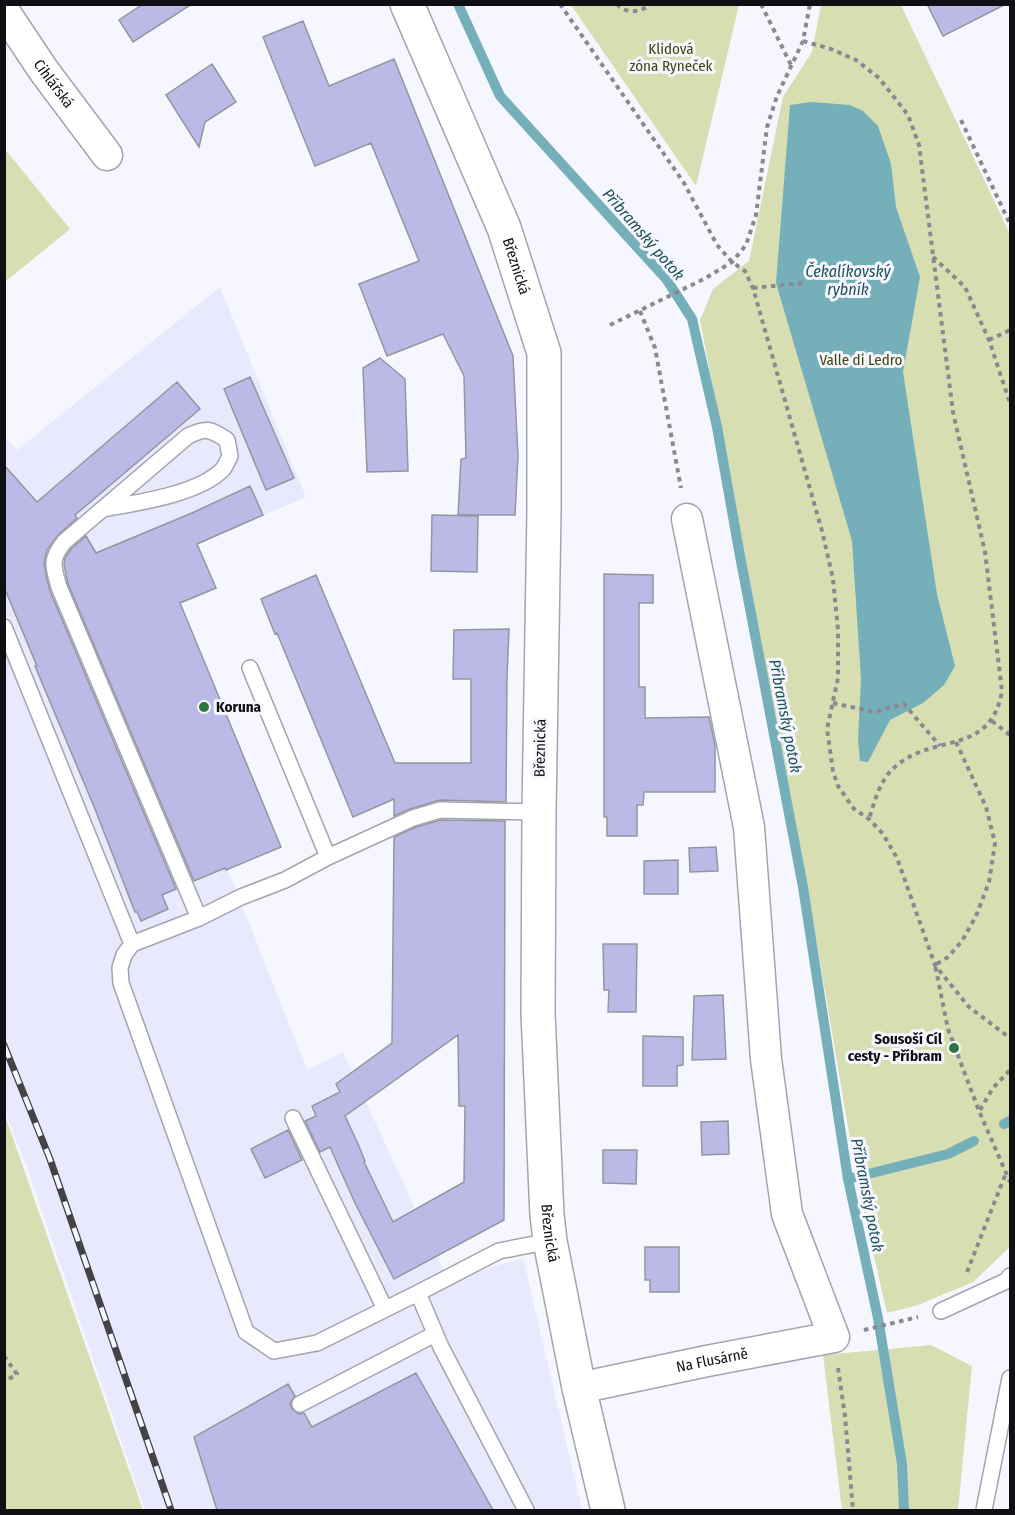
<svg xmlns="http://www.w3.org/2000/svg" width="1015" height="1515" viewBox="0 0 1015 1515" font-family="'Fira Sans Condensed',sans-serif">
  <style>
    .built { fill: #e8e9fc }
    .green { fill: #d7deb1 }
    .water { fill: #75b0ba }
    .lines { fill: none; stroke-linecap: round; stroke-linejoin: round }
    .stream { stroke: #75b0ba; stroke-width: 10 }
    .building { fill: #bbbae7; stroke: #9595a0; stroke-width: 1.5; fill-rule: evenodd }
    .service-casing { stroke: #a4a4af; stroke-width: 18 }
    .minor-casing { stroke: #a4a4af; stroke-width: 33 }
    .tertiary-casing { stroke: #a4a4af; stroke-width: 36 }
    .path { stroke: #89898f; stroke-width: 4; stroke-dasharray: 4.5 4.5; stroke-linecap: butt }
    .service { stroke: #fff; stroke-width: 15 }
    .minor { stroke: #fff; stroke-width: 30 }
    .tertiary { stroke: #fff; stroke-width: 33 }
    .rail-casing { stroke: #424247; stroke-width: 7 }
    .rail { stroke: #f6f7fe; stroke-width: 4.5; stroke-dasharray: 14; stroke-linecap: butt }
    .poi-dot { fill: #2f733f; stroke: #f6f7fe; stroke-width: 2 }
    .labels { text-anchor: middle; stroke-width: 6; stroke-linejoin: round; paint-order: stroke }
    .park-label { font-size: 15px; fill: #404510; stroke: #f6f7fe }
    .street-label { font-size: 15px; fill: #101014; stroke: #f6f7fe }
    .poi-label { font-size: 15px; font-weight: bold; fill: #101014; stroke: #f6f7fe; text-anchor: start }
    .water-label { font-size: 16px; font-style: italic; fill: #1e5159; stroke: #f6f7fe }
  </style>
  <rect width="100%" height="100%" fill="#f6f7fe"/>
  <path class="built" d="M220,287L306,497L108,583L229,872L307,1070L343,1052L448,1280L523,1258L582,1510H145L27,1168L5,1112L4,436L17,450Z"/>
  <path class="green" d="M571,5H739L696,186Z
    M821,5H901L1010,234V1247L973,1282L918,1305L887,1313L858,1186L803,862L700,320L713,289L749,261L783,97L812,52Z
    M4,148L70,229L5,282H4Z
    M5,1114L7,1121L143,1510H5Z
    M931,1345L972,1366L958,1510H842L823,1355Z"/>
  <path class="water" d="M811,102L850,105L863,111L878,126L891,164L896,207L920,277L903,372L937,594L955,666L944,685L923,703L890,720L868,762L860,761L858,739L861,679L852,541L776,283L790,105Z"/>
  <g class="lines">
    <path class="stream" d="M458,4L500,96L667,280L692,319L717,427L740,556L803,887L848,1179L878,1318L902,1464L904,1510
      M1004,1124L1010,1121
      M848,1179L948,1154L974,1141"/>
  </g>
  <path class="building" d="M143,4H192L133,42L119,20Z
    M927,4H1006L943,36Z
    M303,21L329,86L394,59L513,356L518,456L515,515H458L461,459L466,458L464,376L443,334L387,356L359,284L419,261L371,143L315,166L263,37Z
    M212,64L236,102L205,122L199,147L166,95Z
    M380,358L405,379L408,471L367,472L363,368Z
    M250,377L294,478L266,490L224,389Z
    M177,382L200,409L75,515L77,518L58,535L52,543L47,550L44,562L46,575L50,591L176,889L162,895L168,909L141,921L137,912H135L95,809L35,666H37L4,587V465L37,502Z
    M250,486L263,515L197,544L216,588L180,603L281,847L226,870L225,868L194,881L68,584L64,564L65,558L71,549L86,536L96,553L192,513Z
    M432,515L478,516L477,572L431,571Z
    M604,574L653,575V603H639V687H645V718L709,717L715,745V792H644L643,805H637V836H607V817H604Z
    M316,575L395,763H471V679H453L454,630L509,629L507,678L506,802L440,800L410,809L394,816V799L353,817L277,633L275,634L261,599Z
    M441,820L505,821L504,1220L394,1279L355,1203L330,1147L320,1152L305,1121L316,1116L312,1106L340,1092L336,1084L392,1043L394,837L416,827ZM458,1035L459,1106H465L464,1182L393,1222L364,1162L365,1161L358,1144L345,1116Z
    M716,847L718,871L690,872L689,848Z
    M678,860V894H644V861Z
    M603,944H637L636,1012H608L609,990H604Z
    M723,995L726,1059L692,1060L694,996Z
    M643,1036L683,1037V1065L677,1066V1086H643Z
    M728,1121L729,1154L702,1155L701,1122Z
    M288,1130L302,1160L265,1178L251,1149Z
    M603,1150H637L636,1184L603,1183Z
    M645,1247H679V1292H650V1280H645Z
    M416,1373L493,1510H217L194,1437L288,1384L295,1396L290,1403L292,1409L299,1414L304,1413L312,1427Z"/>
  <g class="lines">
    <defs>
      <path id="service" d="M103,509C136,503 200,494 223,469C226,465 228,460 230,456L227,440C210,429 207,427 188,436L64,542C50,560 53,566 59,587L199,918
        M4,627L132,944
        M250,668L328,857
        M293,1118L385,1309
        M418,1293L317,1343L274,1351L246,1332L121,983L120,968L124,955L132,944L199,918L241,897L285,880L328,857L413,818L440,810L539,812
        M941,1311L1006,1281L1010,1276
        M300,1404L435,1334
        M526,1510L441,1347L418,1293L499,1251L550,1241
        M984,1510L1010,1378"/>
      <g id="minor">
        <path id="s1" d="M4,11L44,71L107,155"/>
        <path id="s2" d="M579,1388L707,1361L834,1337L787,1214L766,1059L749,827L687,519"/>
      </g>
      <g id="tertiary">
        <path id="s3" d="M407,4L504,228L544,353V511L539,812L538,1013L547,1215L550,1241L579,1388L608,1510"/>
      </g>
    </defs>
    <use href="#service" class="service-casing"/>
    <use href="#minor" class="minor-casing"/>
    <use href="#tertiary" class="tertiary-casing"/>
    <path class="path" d="M560,4L684,183L717,245L732,262L745,271L753,288L822,531L833,579L838,630V678L827,729L833,771L838,786L854,809L869,819L883,834L897,858L935,965L969,1007L1010,1038
      M617,4C626,15 641,12 651,4
      M761,4L791,65
      M803,41L831,49L856,60L879,78L908,115L919,145L953,412L985,552L1002,691C991,756 934,733 896,766C880,779 875,800 869,819
      M961,120L1010,224
      M933,257L965,287L989,340L1010,403
      M753,288L802,283
      M640,311L655,348L681,488
      M610,325L704,279L732,262L746,245L756,215L767,127L777,96L803,41L810,4
      M989,340L1010,330
      M833,703L874,712L904,704L940,746
      M992,721L1010,735
      M956,742L986,807L995,843L989,882L976,916L962,941L948,957L935,965L948,1029L979,1111L1010,1182
      M980,1110L993,1088L1010,1070
      M967,1272L1006,1173
      M864,1330L918,1317
      M4,1356L17,1374L4,1382
      M838,1368L845,1416L853,1510"/>
    <use href="#service" class="service"/>
    <use href="#minor" class="minor"/>
    <use href="#tertiary" class="tertiary"/>
    <defs>
      <path id="rail" d="M4,1045L50,1159L171,1510"/>
    </defs>
    <use href="#rail" class="rail-casing"/>
    <use href="#rail" class="rail"/>
  </g>
  <g class="poi-dot">
    <circle cx="204" cy="707" r="6"/>
    <circle cx="954" cy="1048" r="6"/>
  </g>
  <g class="labels">
    <g class="park-label">
      <text x="671" y="54">Klidová<tspan x="671" dy="17">zóna Ryneček</tspan></text>
      <text x="861" y="365">Valle di Ledro</text>
    </g>
    <g class="street-label">
      <text dy="5" stroke="none"><textPath href="#s1" startOffset="88">Cihlářská</textPath></text>
      <text dy="5" stroke="none"><textPath href="#s3" startOffset="284">Březnická</textPath></text>
      <text transform="translate(540 748) rotate(-89)" y="5">Březnická</text>
      <text dy="5" stroke="none"><textPath href="#s3" startOffset="1256">Březnická</textPath></text>
      <text dy="5" stroke="none"><textPath href="#s2" startOffset="136">Na Flusárně</textPath></text>
    </g>
    <g class="poi-label">
      <text x="216" y="712">Koruna</text>
      <text x="942" y="1044" text-anchor="end">Sousoší Cíl<tspan x="942" dy="17">cesty - Příbram</tspan></text>
    </g>
    <g class="water-label">
      <text transform="translate(644 234) rotate(49)" y="6">Příbramský potok</text>
      <text x="848" y="277">Čekalíkovský<tspan x="848" dy="18">rybník</tspan></text>
      <text transform="translate(786 716) rotate(79)" y="6">Příbramský potok</text>
      <text transform="translate(868 1195) rotate(79)" y="6">Příbramský potok</text>
    </g>
  </g>
  <rect width="1015" height="1515" fill="none" stroke="#101014" stroke-width="12"/>
</svg>
